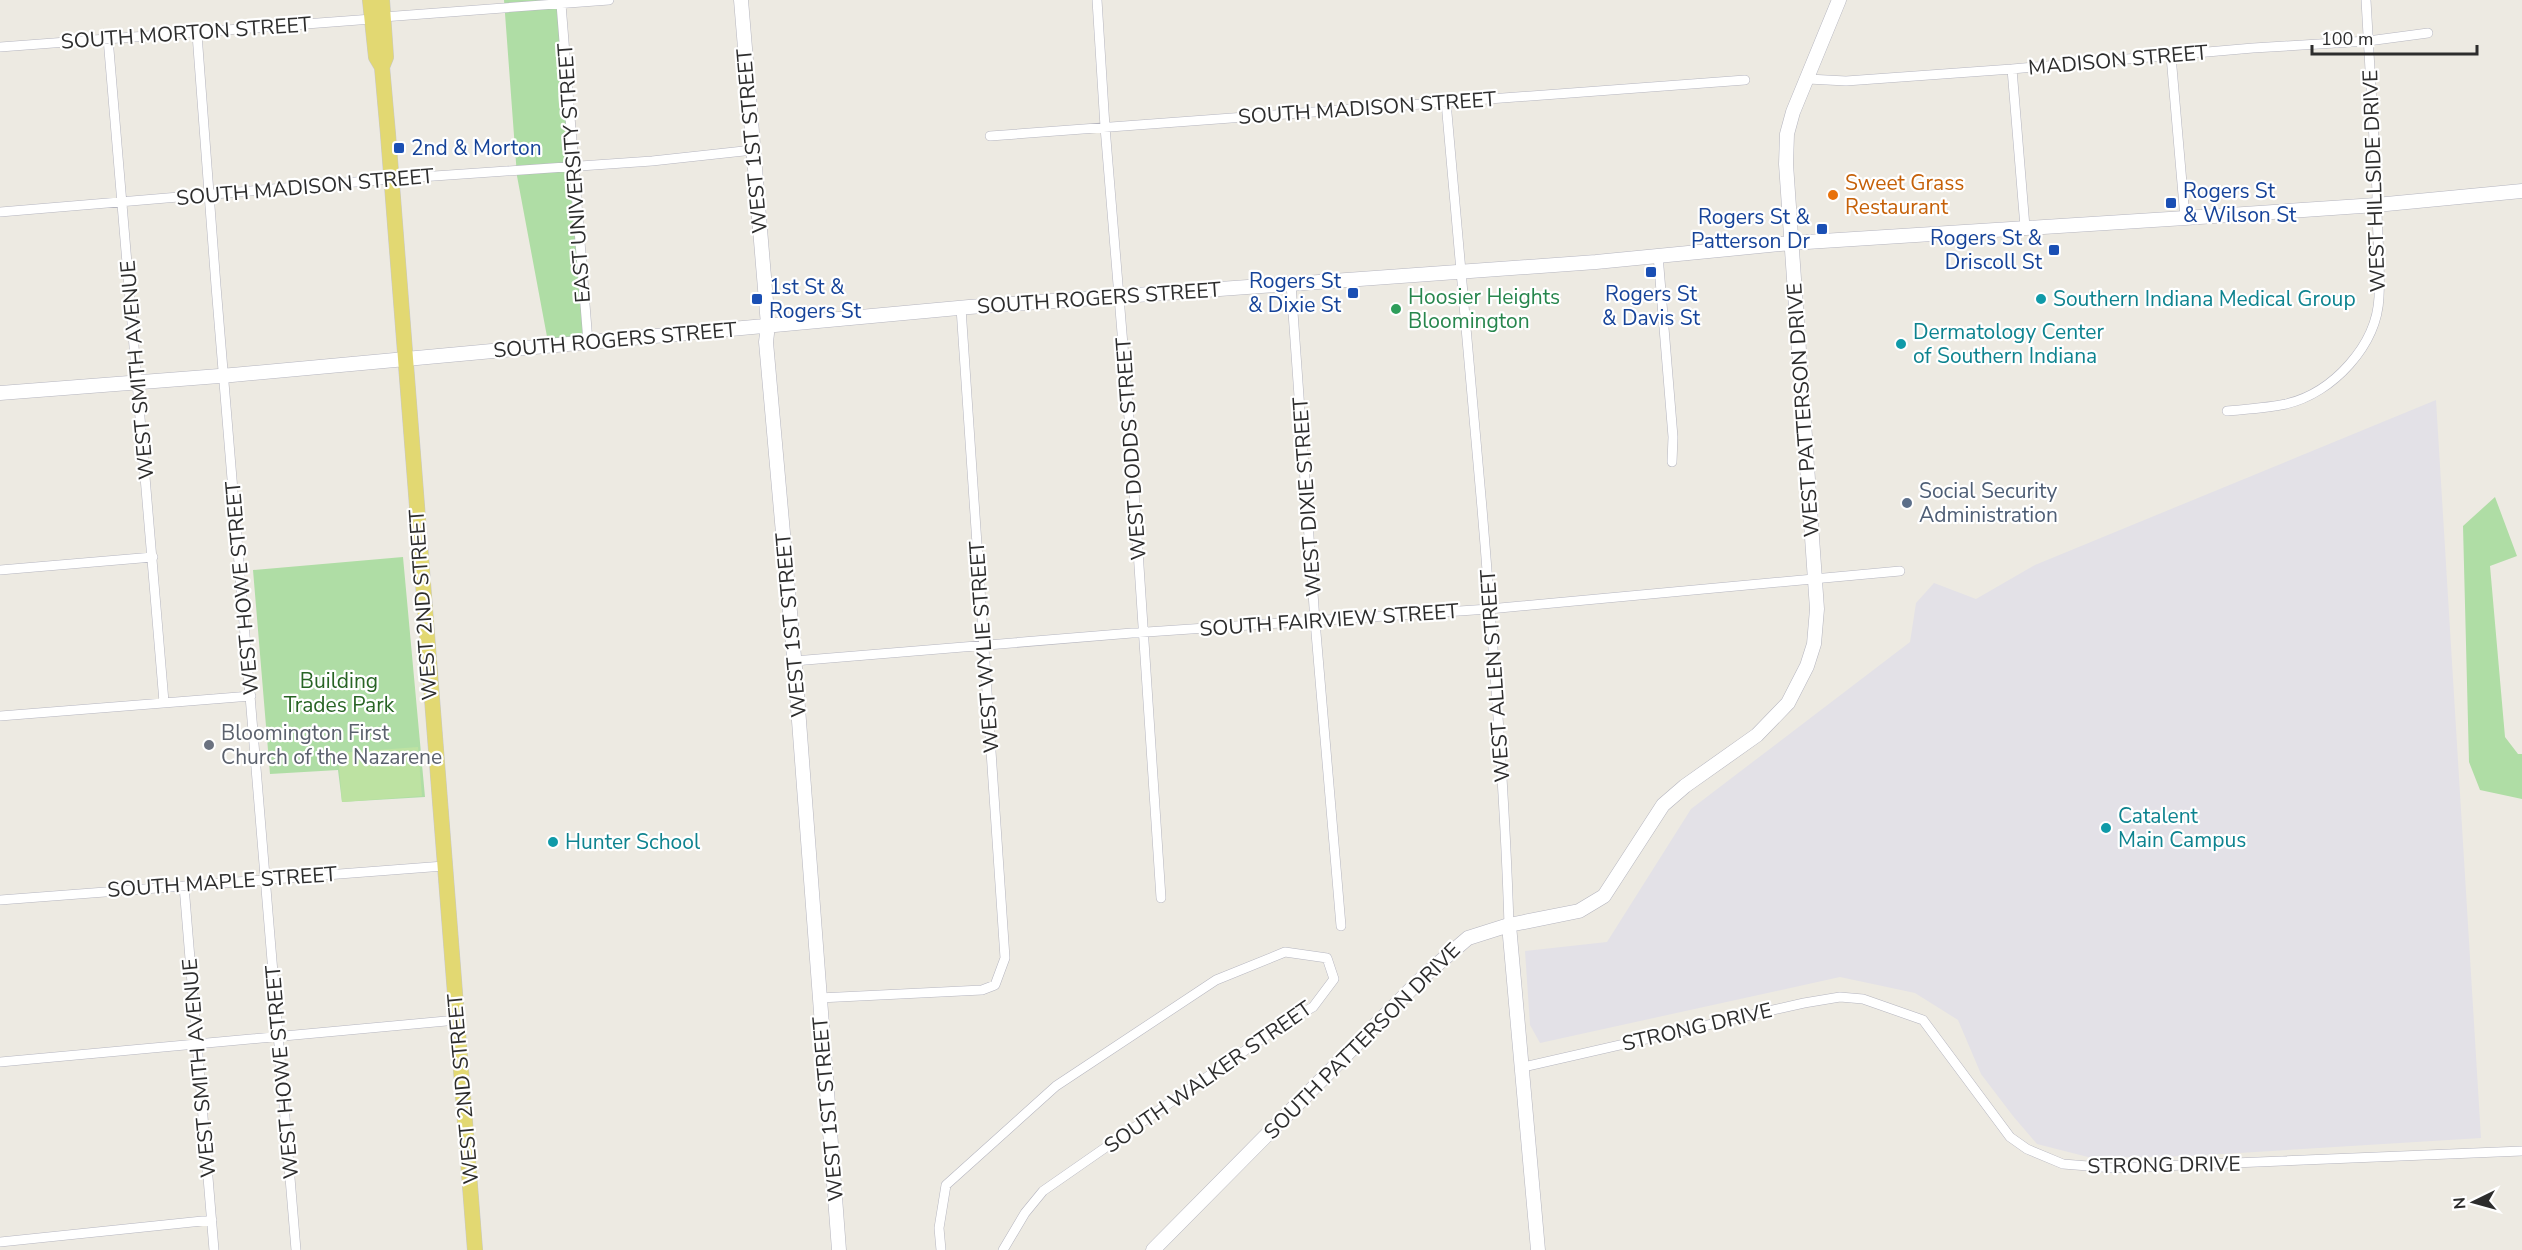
<svg xmlns="http://www.w3.org/2000/svg" width="2522" height="1250" viewBox="0 0 2522 1250" font-family="'Nunito Sans',sans-serif">
  <style>
    .industrial { fill: #e3e1e7 }
    .green { fill: #afdda5 }
    .pitch { fill: #bde2a2 }
    .lines { fill: none; stroke-linecap: round; stroke-linejoin: round }
    .street-casing { stroke: #b5b5bf; stroke-width: 10 }
    .secondary-casing { stroke: #b5b5bf; stroke-width: 15 }
    .primary-casing { stroke: #c8c8c8; stroke-width: 16 }
    .street { stroke: #fff; stroke-width: 9 }
    .secondary { stroke: #fff; stroke-width: 14 }
    .primary { stroke: #e2d872; stroke-width: 15 }
    .transit-dot { fill: #1a4fb4; stroke: #fff; stroke-width: 2 }
    .food-dot { fill: #e8710a; stroke: #fff; stroke-width: 2 }
    .culture-dot { fill: #0f9aa8; stroke: #fff; stroke-width: 2 }
    .leisure-dot { fill: #2e9e5b; stroke: #fff; stroke-width: 2 }
    .service-dot { fill: #5c6f8a; stroke: #fff; stroke-width: 2 }
    .worship-dot { fill: #6b7280; stroke: #fff; stroke-width: 2 }
    .labels { text-anchor: middle; stroke-width: 4.5; stroke-linejoin: round; paint-order: stroke }
    .street-label { font-size: 21px; fill: #2d2d2d; stroke: #fff }
    .transit-label { font-size: 21px; fill: #164399; stroke: #fff; text-anchor: start }
    .food-label { font-size: 21px; fill: #c56008; stroke: #fff; text-anchor: start }
    .leisure-label { font-size: 21px; fill: #27864d; stroke: #fff; text-anchor: start }
    .culture-label { font-size: 21px; fill: #0d838f; stroke: #fff; text-anchor: start }
    .service-label { font-size: 21px; fill: #4e5e75; stroke: #fff; text-anchor: start }
    .park-label { font-size: 21px; fill: #286424; stroke: #fff }
    .worship-label { font-size: 21px; fill: #5b616d; stroke: #fff; text-anchor: start }
  </style>
  <rect width="100%" height="100%" fill="#edeae2"/>
  <path class="industrial" d="M2436,400L2481,1138L2190,1156L2092,1158L2037,1144L2013,1116L1981,1074L1958,1020L1915,993L1840,977L1540,1043L1530,1025L1525,951L1607,942L1691,809L1910,642L1916,603L1934,583L1976,599L2035,565Z"/>
  <path class="green" d="M504,0H560L588,338L548,342L517,176Z
    M2495,497L2517,556L2490,566L2505,737L2518,754H2522V799L2480,790L2469,762L2463,526Z
    M403,557L425,797L342,802L338,770L270,774L253,570Z"/>
  <path class="pitch" d="M418,747L422,796L342,802L338,753Z"/>
  <g class="lines">
    <defs>
      <path id="street" d="M1097,0L1105,127L1130,430L1161,898
        M561,4L588,342
        M383,17L609,0
        M197,34L216,286L296,1250
        M108,38L164,702
        M0,47L372,19
        M2171,56L2185,218
        M2012,69L2025,227
        M1808,79L1846,81L2012,69L2253,48L2368,41L2428,33
        M1446,102C1460,249 1473,397 1485,545C1495,672 1505,798 1509,925
        M990,136L1745,80
        M0,212L391,179L652,161L753,150
        M1658,255L1673,437L1672,462
        M1291,284L1315,621L1341,926
        M2227,411C2247,409 2267,408 2286,404C2333,393 2377,345 2379,297C2381,262 2376,227 2377,192L2366,0
        M0,570L153,557
        M794,661L1132,633L1489,609L1900,571
        M0,716L251,696
        M184,886L214,1250
        M0,900L444,866
        M819,998L982,990L995,985L1005,958L961,308
        M0,1062L457,1020
        M1523,1067L1804,1003L1840,997L1863,999L1923,1020L2010,1137L2027,1149L2063,1164L2113,1168L2522,1151
        M0,1242L212,1220
        M941,1250L939,1228L946,1185L1056,1086L1216,980L1285,952L1327,958L1334,979L1313,1007L1286,1022L1043,1191L1025,1213L1003,1250"/>
      <path id="secondary" d="M741,0L768,325L766,342L795,668L839,1250
        M0,393L232,375L969,307L1596,262L1791,243L2185,218L2376,205L2522,191
        M1509,925L1538,1250
        M1153,1250L1426,974L1468,938L1509,925L1579,911L1604,896L1663,805L1685,786L1757,735L1788,703L1807,666L1814,644L1817,609L1786,164L1787,134L1793,112L1839,0"/>
      <path id="primary" d="M370,0L376,57L382,67L388,134L475,1250
        M382,0L386,57L382,67"/>
    </defs>
    <use href="#street" class="street-casing"/>
    <use href="#secondary" class="secondary-casing"/>
    <use href="#primary" class="primary-casing"/>
    <use href="#street" class="street"/>
    <use href="#secondary" class="secondary"/>
    <use href="#primary" class="primary"/>
  </g>
  <g class="transit-dot">
    <rect x="393" y="142" width="12" height="12" rx="3"/>
    <rect x="2165" y="197" width="12" height="12" rx="3"/>
    <rect x="1816" y="223" width="12" height="12" rx="3"/>
    <rect x="2048" y="244" width="12" height="12" rx="3"/>
    <rect x="1645" y="266" width="12" height="12" rx="3"/>
    <rect x="1347" y="287" width="12" height="12" rx="3"/>
    <rect x="751" y="293" width="12" height="12" rx="3"/>
  </g>
  <circle class="food-dot" cx="1833" cy="195" r="6"/>
  <g class="culture-dot">
    <circle cx="2041" cy="299" r="6"/>
    <circle cx="1901" cy="344" r="6"/>
    <circle cx="2106" cy="828" r="6"/>
    <circle cx="553" cy="842" r="6"/>
  </g>
  <circle class="leisure-dot" cx="1396" cy="309" r="6"/>
  <circle class="service-dot" cx="1907" cy="503" r="6"/>
  <circle class="worship-dot" cx="209" cy="745" r="6"/>
  <g class="labels">
    <g class="street-label">
      <text transform="translate(186 33) rotate(-4)" y="7">SOUTH MORTON STREET</text>
      <text transform="translate(2118 60) rotate(-5)" y="7">MADISON STREET</text>
      <text transform="translate(1367 108) rotate(-4)" y="7">SOUTH MADISON STREET</text>
      <text transform="translate(752 141) rotate(-95)" y="7">WEST 1ST STREET</text>
      <text transform="translate(574 173) rotate(-94)" y="7">EAST UNIVERSITY STREET</text>
      <text transform="translate(2374 181) rotate(-92)" y="7">WEST HILLSIDE DRIVE</text>
      <text transform="translate(305 187) rotate(-5)" y="7">SOUTH MADISON STREET</text>
      <text transform="translate(1099 298) rotate(-4)" y="7">SOUTH ROGERS STREET</text>
      <text transform="translate(615 340) rotate(-5)" y="7">SOUTH ROGERS STREET</text>
      <text transform="translate(137 370) rotate(-95)" y="7">WEST SMITH AVENUE</text>
      <text transform="translate(1803 410) rotate(-94)" y="7">WEST PATTERSON DRIVE</text>
      <text transform="translate(1131 449) rotate(-94)" y="7">WEST DODDS STREET</text>
      <text transform="translate(1307 497) rotate(-94)" y="7">WEST DIXIE STREET</text>
      <text transform="translate(242 588) rotate(-95)" y="7">WEST HOWE STREET</text>
      <text transform="translate(423 605) rotate(-94)" y="7">WEST 2ND STREET</text>
      <text transform="translate(1329 620) rotate(-4)" y="7">SOUTH FAIRVIEW STREET</text>
      <text transform="translate(791 625) rotate(-95)" y="7">WEST 1ST STREET</text>
      <text transform="translate(984 647) rotate(-94)" y="7">WEST WYLIE STREET</text>
      <text transform="translate(1495 676) rotate(-94)" y="7">WEST ALLEN STREET</text>
      <text transform="translate(222 882) rotate(-4)" y="7">SOUTH MAPLE STREET</text>
      <text transform="translate(1697 1027) rotate(-13)" y="7">STRONG DRIVE</text>
      <text transform="translate(1362 1041) rotate(-45)" y="7">SOUTH PATTERSON DRIVE</text>
      <text transform="translate(199 1068) rotate(-95)" y="7">WEST SMITH AVENUE</text>
      <text transform="translate(282 1072) rotate(-95)" y="7">WEST HOWE STREET</text>
      <text transform="translate(1208 1077) rotate(-35)" y="7">SOUTH WALKER STREET</text>
      <text transform="translate(463 1089) rotate(-95)" y="7">WEST 2ND STREET</text>
      <text transform="translate(828 1109) rotate(-95)" y="7">WEST 1ST STREET</text>
      <text transform="translate(2164 1165) rotate(-1)" y="7">STRONG DRIVE</text>
    </g>
    <g class="transit-label">
      <text x="411" y="155">2nd &amp; Morton</text>
      <text x="2183" y="198">Rogers St<tspan x="2183" dy="24">&amp; Wilson St</tspan></text>
      <text x="1810" y="224" text-anchor="end">Rogers St &amp;<tspan x="1810" dy="24">Patterson Dr</tspan></text>
      <text x="2042" y="245" text-anchor="end">Rogers St &amp;<tspan x="2042" dy="24">Driscoll St</tspan></text>
      <text x="1341" y="288" text-anchor="end">Rogers St<tspan x="1341" dy="24">&amp; Dixie St</tspan></text>
      <text x="769" y="294">1st St &amp;<tspan x="769" dy="24">Rogers St</tspan></text>
      <text x="1651" y="301" text-anchor="middle">Rogers St<tspan x="1651" dy="24">&amp; Davis St</tspan></text>
    </g>
    <g class="food-label">
      <text x="1845" y="190">Sweet Grass<tspan x="1845" dy="24">Restaurant</tspan></text>
    </g>
    <g class="leisure-label">
      <text x="1408" y="304">Hoosier Heights<tspan x="1408" dy="24">Bloomington</tspan></text>
    </g>
    <g class="culture-label">
      <text x="2053" y="306">Southern Indiana Medical Group</text>
      <text x="1913" y="339">Dermatology Center<tspan x="1913" dy="24">of Southern Indiana</tspan></text>
      <text x="2118" y="823">Catalent<tspan x="2118" dy="24">Main Campus</tspan></text>
      <text x="565" y="849">Hunter School</text>
    </g>
    <g class="service-label">
      <text x="1919" y="498">Social Security<tspan x="1919" dy="24">Administration</tspan></text>
    </g>
    <g class="park-label">
      <text x="339" y="688">Building<tspan x="339" dy="24">Trades Park</tspan></text>
    </g>
    <g class="worship-label">
      <text x="221" y="740">Bloomington First<tspan x="221" dy="24">Church of the Nazarene</tspan></text>
    </g>
  </g>
  <g transform="translate(2474 1202) rotate(265)" stroke="#ffffff" stroke-width="4.5" paint-order="stroke">
  <path d="M0-4.5L10 22L0 15L-10 22Z" fill="#2d2d2d"/>
  <text y="-9" font-size="16" font-weight="bold" text-anchor="middle" fill="#2d2d2d">N</text>
  </g>
  <path d="M2312 45v9h165v-9" fill="none" stroke="#2d2d2d" stroke-width="3"/>
  <text x="2321" y="45" font-size="18" fill="#2d2d2d" stroke="#ffffff" stroke-width="4.5" paint-order="stroke">100 m</text>
</svg>
